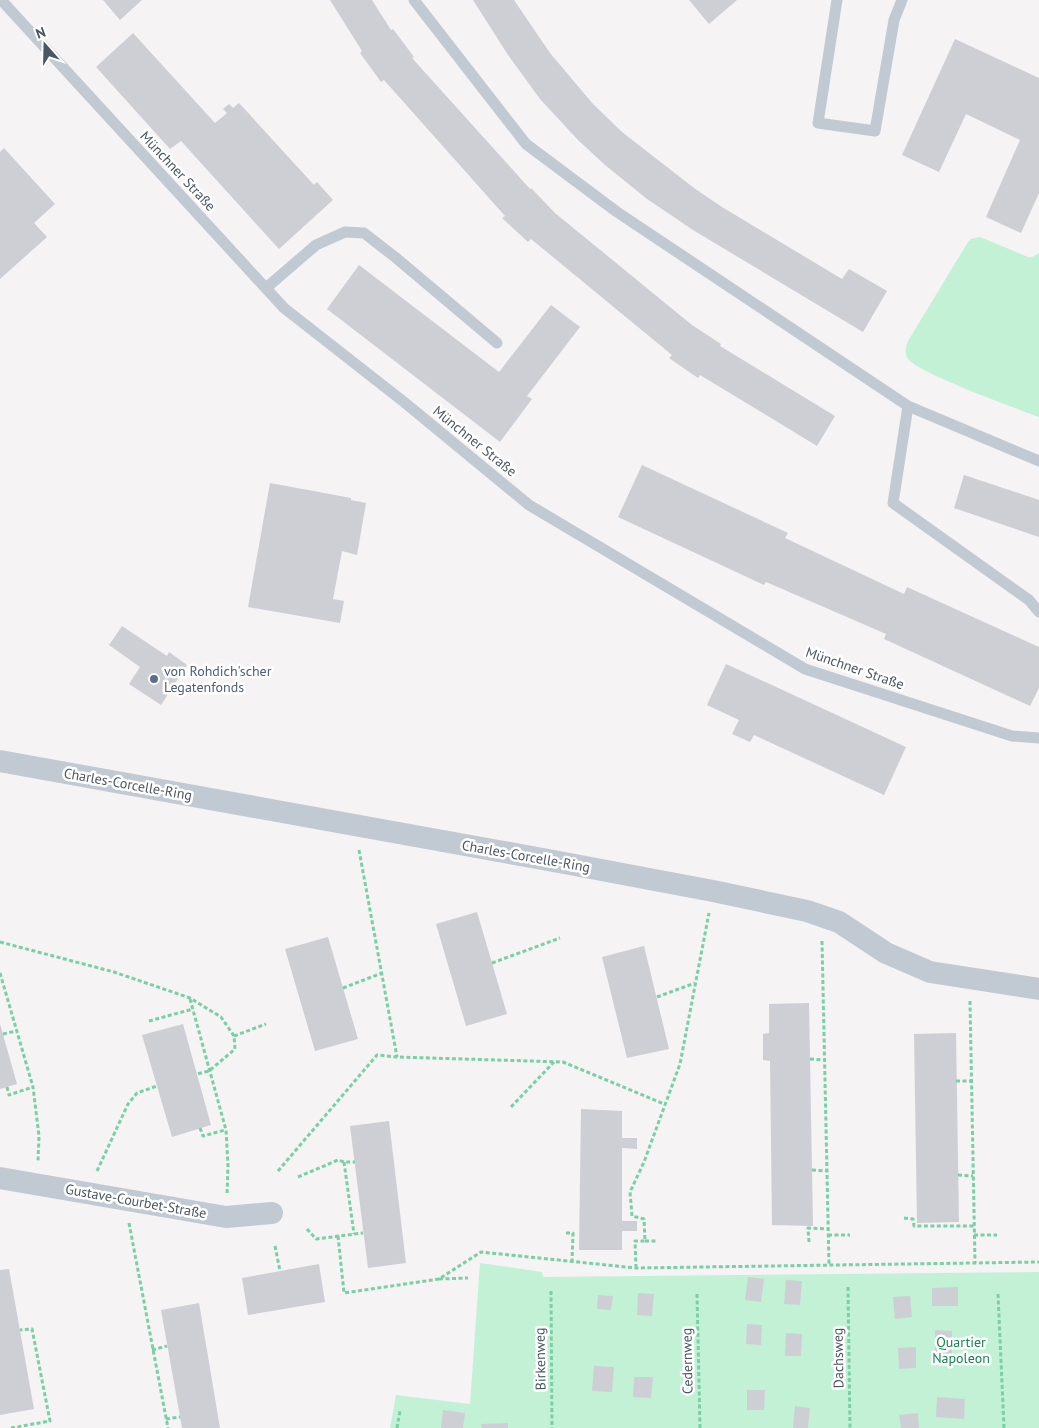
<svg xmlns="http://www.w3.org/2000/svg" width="1039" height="1428" viewBox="0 0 1039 1428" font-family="'PT Sans',sans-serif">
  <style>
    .green { fill: #c3f1d5 }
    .building { fill: #cdcfd5 }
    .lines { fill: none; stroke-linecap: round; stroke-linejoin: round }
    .path { stroke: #7ad0a6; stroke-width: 3; stroke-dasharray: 4 2.5; stroke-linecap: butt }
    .service { stroke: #c1cad2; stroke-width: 11 }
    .minor { stroke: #c1cad2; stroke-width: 22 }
    .service-dot { fill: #5c6f8a; stroke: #fff; stroke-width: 2 }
    .labels { text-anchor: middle; stroke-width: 5; stroke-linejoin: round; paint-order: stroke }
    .street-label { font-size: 14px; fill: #4a5661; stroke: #fff }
    .service-label { font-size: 14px; fill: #4e5e75; stroke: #fff; text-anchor: start }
    .park-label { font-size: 14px; fill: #17864f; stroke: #fff }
  </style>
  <rect width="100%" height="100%" fill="#f5f3f3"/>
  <path class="green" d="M980,237L1028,257H1032L1039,253V417C1018,409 918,373 908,359C904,353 906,347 908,341L968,242L971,239Z
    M480,1263L542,1272L543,1277L1039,1272V1428H390L396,1395L470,1404Z"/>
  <path class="building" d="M103,0H142L120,20Z
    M330,0H372L391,30L393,29L414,57L412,58L530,189L531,188L555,213L692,325L721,344L720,346L835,416L817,446L700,375L698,378L669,358L672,355L531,239L528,242L502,218L505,216L384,80L381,82L360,53L362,51Z
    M473,0H514L550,53L593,104L622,132L694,188L722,207L842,279L849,269L887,291L863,332L693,230L647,199L605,165L578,140L540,99L508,55Z
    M689,0H737L709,24Z
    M133,33L215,123L227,113L223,109L229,104L233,108L239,103L314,185L317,182L333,200L279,249L181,141L170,149L96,67Z
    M955,39L1039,78V193L1021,233L986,217L1020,140L966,114L939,172L902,155Z
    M4,148L55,204L34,223L47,237L0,279V152Z
    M359,265L499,372L551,305L580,327L527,396L532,399L500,442L327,309Z
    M642,465L788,533L785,538L904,594L907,587L1039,647V688L1030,706L884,639L886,634L780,588L766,582L764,585L618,517Z
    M964,475L1039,500V537L954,508Z
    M270,483L351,498V500L366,503L357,555L342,551L333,599L344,601L340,623L248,607Z
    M122,626L167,656L169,652L187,665L161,705L129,684L140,667L109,645Z
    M726,664L906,747L884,795L754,735L750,742L732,734L739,720L707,705Z
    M477,912L507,1014L466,1026L436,924Z
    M328,937L358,1039L315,1051L285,949Z
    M644,946L669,1049L627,1058L602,957Z
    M809,1003L813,1226L772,1225L770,1061L763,1060V1034L769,1033V1004Z
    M0,1024L17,1084L0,1089Z
    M183,1024L211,1125L172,1137L142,1035Z
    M956,1033L959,1222L917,1223L914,1034Z
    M581,1109L622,1111V1138H637V1149L622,1148V1221H637V1231H622V1250H579Z
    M389,1121L406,1263L368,1268L350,1126Z
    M319,1264L325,1302L248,1315L242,1278Z
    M9,1269L34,1409L0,1415V1270Z
    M748,1277L764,1279L761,1302L745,1300Z
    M786,1280L802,1281L800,1305L784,1304Z
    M958,1287V1306H932V1288Z
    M638,1293L654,1294L652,1316L637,1315Z
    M598,1295L613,1296L611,1310L597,1309Z
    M910,1296L912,1317L895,1319L893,1297Z
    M199,1303L220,1428H182L161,1310Z
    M747,1324L762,1325L761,1345L746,1344Z
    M935,1330L952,1331V1354H935Z
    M786,1333L802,1334L801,1356H785Z
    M916,1347V1368L899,1369L898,1348Z
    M594,1366L614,1367L612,1392L592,1391Z
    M634,1377H653L651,1398L633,1397Z
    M747,1390H765L764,1410H747Z
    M937,1397L965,1399L964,1419L936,1417Z
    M795,1406L810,1408L808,1428H793Z
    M443,1410L465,1413L463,1428H441Z
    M918,1413L919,1428H901L899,1415Z
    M508,1423V1428H482L481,1424Z"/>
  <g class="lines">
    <path class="path" d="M359,850L397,1057
      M822,941L829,1265
      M0,942L114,972L190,998L221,1017L234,1036L235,1049L209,1071L197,1074
      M492,963L560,938
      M0,973L33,1087L39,1136L38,1161
      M343,988L382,973
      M657,997L695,983
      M190,999L226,1130L228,1166L227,1195
      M970,1001L975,1263
      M149,1021L193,1009
      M3,1034L16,1031
      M234,1036L266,1024
      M810,1059L825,1060
      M956,1081H971
      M7,1087L9,1095L33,1087
      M511,1107L554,1062
      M200,1128L203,1136L225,1130
      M344,1162L354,1234
      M812,1170L827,1171
      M97,1171L128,1104L137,1093L157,1086
      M278,1171L377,1055L397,1057L563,1062L664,1104
      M958,1175L973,1176
      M298,1177L338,1160L344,1162H355
      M904,1218L913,1219L914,1226H974
      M129,1223L168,1428
      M307,1229L316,1239L363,1233
      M566,1233H573L572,1262
      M828,1235H850
      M974,1235H997
      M338,1236L344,1293L439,1279L481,1252L636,1268L1039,1262
      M645,1241H657
      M809,1242L808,1228L828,1229
      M275,1246L280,1271
      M636,1268L635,1241H645L644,1219L632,1216L630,1192L644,1162L680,1064L709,913
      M439,1279L468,1278
      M848,1287L850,1428
      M551,1291L552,1428
      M697,1294L700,1428
      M998,1294L1004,1428
      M152,1350L167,1346
      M166,1419L180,1417
      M11,1428L50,1421L32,1329L20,1330
      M397,1428L400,1411"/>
    <path class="service" d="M414,0L526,144L617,212L908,406L1039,461
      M837,0L818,123L875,131L894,20L902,0
      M3,2L284,308L404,402L529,505L805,669L1012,736L1039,738
      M266,288L316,245L345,232L364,233L395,257L497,343
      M908,406L893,503L1029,600L1039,612"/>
    <path class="minor" d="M0,761L559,862L713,891L807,911L839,922L886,953L930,972L1039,989
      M0,1178L226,1217L272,1213"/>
  </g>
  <circle class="service-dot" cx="154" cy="679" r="5"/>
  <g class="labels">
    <g class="street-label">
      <text transform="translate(178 171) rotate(47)" y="5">Münchner Straße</text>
      <text transform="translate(475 441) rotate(39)" y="5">Münchner Straße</text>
      <text transform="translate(855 668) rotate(19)" y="5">Münchner Straße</text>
      <text transform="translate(128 784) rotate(10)" y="5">Charles-Corcelle-Ring</text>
      <text transform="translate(526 856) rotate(10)" y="5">Charles-Corcelle-Ring</text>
      <text transform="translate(136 1201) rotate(10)" y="5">Gustave-Courbet-Straße</text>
      <text transform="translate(838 1358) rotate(-91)" y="5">Dachsweg</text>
      <text transform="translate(540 1359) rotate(-91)" y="5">Birkenweg</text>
      <text transform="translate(687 1361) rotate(-91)" y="5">Cedernweg</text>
    </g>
    <g class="service-label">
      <text x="164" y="676">von Rohdich'scher<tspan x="164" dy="16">Legatenfonds</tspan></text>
    </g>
    <g class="park-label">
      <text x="961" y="1347">Quartier<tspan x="961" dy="16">Napoleon</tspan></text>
    </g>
  </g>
  <g transform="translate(45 45) rotate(340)" stroke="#ffffff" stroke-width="4" paint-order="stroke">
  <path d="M0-4L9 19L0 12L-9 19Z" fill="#4a5661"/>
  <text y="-8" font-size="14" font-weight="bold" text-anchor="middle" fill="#4a5661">N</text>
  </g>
</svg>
